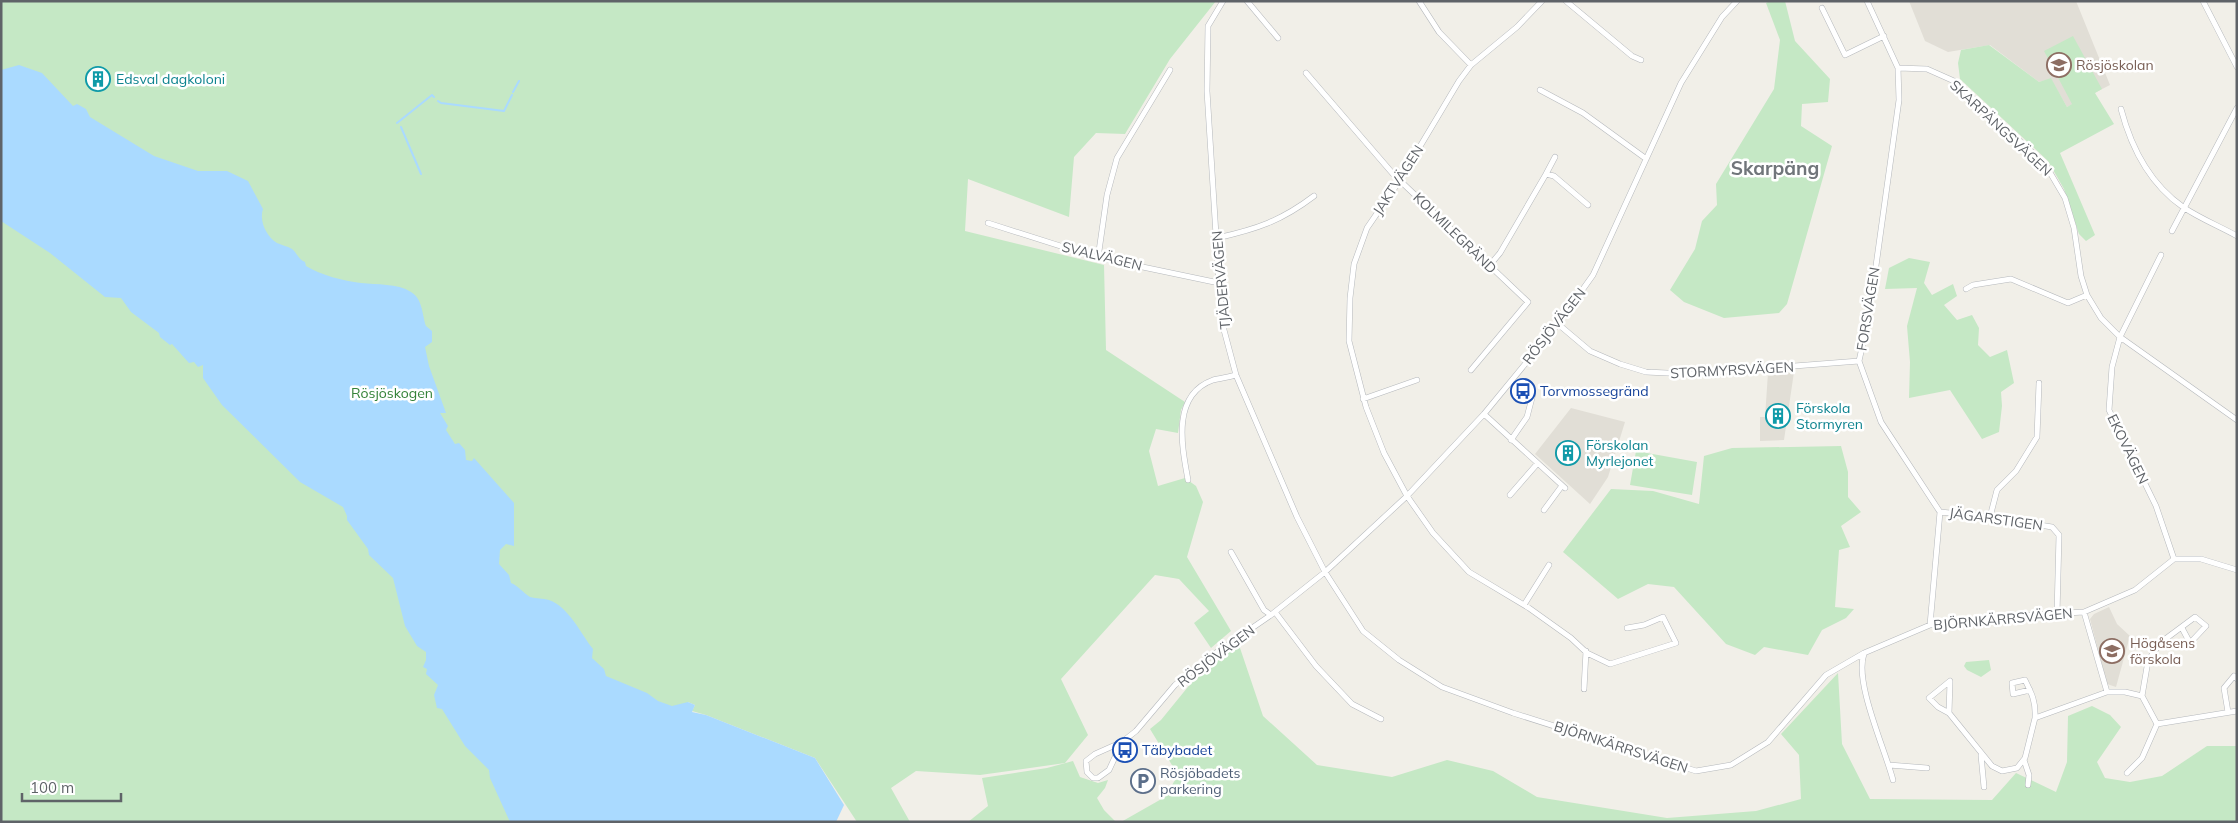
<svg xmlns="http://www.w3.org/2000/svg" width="2238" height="823" viewBox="0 0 2238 823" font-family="Mulish,sans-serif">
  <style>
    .education { fill: #e1ded6 }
    .green { fill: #c5e8c5 }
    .water { fill: #aadaff }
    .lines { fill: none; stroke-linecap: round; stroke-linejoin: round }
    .stream { stroke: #aadaff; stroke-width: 2 }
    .minor-casing { stroke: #b5b8bc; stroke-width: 6 }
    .minor { stroke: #fff; stroke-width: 5 }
    .labels { text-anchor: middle; stroke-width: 5; stroke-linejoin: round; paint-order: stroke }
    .education-label { font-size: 14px; fill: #785e54; stroke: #fff; text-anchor: start }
    .culture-label { font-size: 14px; fill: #0d838f; stroke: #fff; text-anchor: start }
    .street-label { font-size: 14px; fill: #5f6368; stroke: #fff }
    .transit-label { font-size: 14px; fill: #164399; stroke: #fff; text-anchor: start }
    .park-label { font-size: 14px; fill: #348238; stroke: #fff }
    .service-label { font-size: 14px; fill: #4e5e75; stroke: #fff; text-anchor: start }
    .district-label { font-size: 19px; font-weight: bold; fill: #70757a; stroke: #fff }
  </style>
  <rect width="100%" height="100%" fill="#f1efe8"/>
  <path class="education" d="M1909,1H2076L2110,85L2067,107L2051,79L2039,82L1990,45L1948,52L1925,41Z
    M1794,372L1784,440L1760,441V417H1765L1768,373Z
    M1571,408L1625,422L1608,477L1590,504L1535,454Z
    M2109,607L2117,624L2130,636L2116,687L2107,684L2090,619L2094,614Z"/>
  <path class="green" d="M1,1H1216L1170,59L1125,134L1096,133L1074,157L1069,217L968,179L965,231L1104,265L1106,350L1185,402L1181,410L1178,433L1156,429L1149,451L1158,486L1185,478L1196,486L1203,502L1187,557L1231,631L1211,648L1194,623L1209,611L1179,579L1155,575L1061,679L1088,735L1065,763L980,775L916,771L891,788L910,822H857L815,758L706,715L692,711L695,705L688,702L666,822H1Z
    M1770,1H1785L1795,41L1830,79L1828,102L1802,104L1801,126L1832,146L1787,304L1779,313L1724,318L1684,302L1670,290L1695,249L1702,221L1717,205L1716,184L1774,89L1780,40L1766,3Z
    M2073,36L2102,89L2095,93L2114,124L2060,153L2095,235L2086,241L2079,234L2064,189L2048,161L1960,79L1958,63L1961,50L1989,45L2039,82L2051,78L2067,107L2072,104L2044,51Z
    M1909,258L1930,262L1924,283L1932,295L1953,284L1957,296L1944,305L1957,320L1972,315L1979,328L1978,345L1990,357L2007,350L2014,383L2001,392L2002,406L1999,432L1982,439L1950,390L1909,398L1910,362L1907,326L1917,288L1885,289L1889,268Z
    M1841,446L1848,472V497L1861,512L1841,526L1850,547L1839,550L1835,607L1854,609L1846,618L1822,630L1808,655L1764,647L1755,655L1726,644L1674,587L1648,584L1618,599L1563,552L1611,489L1653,491L1699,504L1704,456L1732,448Z
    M1636,451L1697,462L1692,495L1630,485Z
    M1239,645L1263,716L1317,765L1392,777L1447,760L1493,771L1537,797L1667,818L1756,811L1801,799L1799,755L1781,734L1838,673L1842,744L1870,799L1992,800L2016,773L2056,792L2067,762L2068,716L2092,706L2110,715L2121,727L2097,762L2105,778L2130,782L2162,776L2207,746H2237V822H1121L1165,797L1178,775L1150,729L1161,720L1196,677Z
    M1989,660L1991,670L1981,677L1967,670L1964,666L1966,662Z
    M1073,761L1080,777L1098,783L1108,780L1105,788L1097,798L1104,810L1116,822H968L988,806L982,778L1047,768Z"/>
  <path class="water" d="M19,65L42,73L73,106L77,104L86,109L90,117L154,156L198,171H227L248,181L263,209C259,221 266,236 277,243C281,245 287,246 292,249C297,253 298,259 305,262L306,266C321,275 343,281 361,283C377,285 397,283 411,292C423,299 422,315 426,326L432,331V342L425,347L429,366L446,413H440L448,426L446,430L455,444L459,443L465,450L466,460L472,461L474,458L514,503V546L506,544L500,550L499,564L509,575L511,583C519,586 523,593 530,597C536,599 543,598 549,600C569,607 581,634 593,649L592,658L604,669L606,676L647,693L658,701L672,706L688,702L695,705L692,712L706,715L815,758L844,805L836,822H510L490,778L489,770L465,746L442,709L437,708L434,695L438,685L426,674L427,669L423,667L426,660V652L417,646L405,626L393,578L369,555L368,549L347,520V516L343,507L300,482L222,405L203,378V365L198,367L194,362L189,363L172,344L170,345L160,337L159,333L131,312L121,298L105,297L50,253L1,221V70Z"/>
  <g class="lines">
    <path class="stream" d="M513,92L519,81
      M438,101L441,103L504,111L512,95
      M397,123L432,95L434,97
      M401,127L421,174"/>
    <defs>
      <path id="minor" d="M1223,1L1208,26L1207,91L1219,283L1224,330L1236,375L1297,517L1325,572L1363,631L1399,660L1442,687L1513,713L1696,771L1731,765L1768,742L1826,675L1864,653L1930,625L2000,617L2084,612L2135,590L2174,559H2201L2237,570
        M1247,1L1278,38
        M1419,1L1439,32L1471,65
        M1542,1L1517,27L1471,65L1459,81L1400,180L1367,228L1354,264L1350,298L1349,341L1366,407L1384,453L1407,496L1433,533L1469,572L1529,608L1571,638L1587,653L1610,664L1676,643L1663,617L1644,625L1627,628
        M1566,1L1632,56L1641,60
        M1867,1L1898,68L1899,100L1869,316L1859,361L1881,422L1940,512L1930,625
        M2203,1L2237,67
        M1822,8L1845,55L1884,36
        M1898,68L1927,69L1954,81L2045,164L2065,198L2074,228L2081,276L2087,295L2101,318L2120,337L2237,420
        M1306,73L1394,175L1528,302L1471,370
        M1540,90L1583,113L1645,158
        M2121,109C2131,147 2150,184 2183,207C2199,218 2219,226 2237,236
        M1546,174L1555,157
        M988,223L1095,257L1219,283
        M2172,231L2237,108
        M1217,238C1257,229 1281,221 1314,196
        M2161,255L2120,337L2112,367L2109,410L2156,506L2174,559
        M1098,258L1107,195L1117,158L1170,70
        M1489,266L1500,253L1546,174L1554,176L1588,205
        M1966,289L1973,285L2011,279L2068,303L2087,295
        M1558,324L1590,351L1620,364L1646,372L1688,374L1859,361
        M1363,399L1417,380
        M1484,414L1565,488
        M1511,440L1527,417L1533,394L1529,389
        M1188,480C1182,447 1171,395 1213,380C1221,378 1229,377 1236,375
        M1510,495L1537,464
        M1544,510L1561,487
        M1940,512L1990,517L2052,527L2059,535L2057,614
        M1990,517L1997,490L2016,471L2037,437L2039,383
        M1231,552L1264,610L1271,615
        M1524,605L1549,565
        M1275,612L1316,666L1352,704L1381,719
        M2084,612L2107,692
        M1864,654C1854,682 1885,749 1893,780
        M1584,689L1586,651
        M2030,690L2013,694L2012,683L2025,680C2032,694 2036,702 2035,718
        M2142,696L2148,661L2160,643L2195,617L2206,626L2190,643L2182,628
        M2228,712L2224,688L2234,676L2237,679
        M1949,713L1938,707L1929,698L1950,681L1949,713L1992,766L2002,771L2017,768L2025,758L2035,718L2107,692H2125L2142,696L2157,724L2142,758L2127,773
        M2157,724L2237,711
        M1122,742L1109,770L1098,778H1093L1087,772L1086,761L1095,754L1122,742L1136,731L1175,685L1204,661L1271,615L1325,572L1407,496L1484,414L1558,324L1593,275L1681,83L1722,17L1737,1
        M1981,755L1984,787
        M2024,760L2029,775L2028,785
        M1889,765L1927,768"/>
    </defs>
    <use href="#minor" class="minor-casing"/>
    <use href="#minor" class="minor"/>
  </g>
  <defs>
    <symbol id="school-ring" viewBox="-11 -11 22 22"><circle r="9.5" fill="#fff" stroke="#8d6e63" stroke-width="1.5"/><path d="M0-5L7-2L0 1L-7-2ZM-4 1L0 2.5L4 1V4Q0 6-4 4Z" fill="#8d6e63"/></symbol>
    <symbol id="building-ring" viewBox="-11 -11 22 22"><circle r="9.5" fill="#fff" stroke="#0f9aa8" stroke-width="1.5"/><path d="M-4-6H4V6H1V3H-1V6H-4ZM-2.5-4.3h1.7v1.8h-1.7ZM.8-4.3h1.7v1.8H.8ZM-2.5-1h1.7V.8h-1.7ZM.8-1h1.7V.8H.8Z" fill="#0f9aa8"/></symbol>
    <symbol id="bus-ring" viewBox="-11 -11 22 22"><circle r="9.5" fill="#fff" stroke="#1a4fb4" stroke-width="1.5"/><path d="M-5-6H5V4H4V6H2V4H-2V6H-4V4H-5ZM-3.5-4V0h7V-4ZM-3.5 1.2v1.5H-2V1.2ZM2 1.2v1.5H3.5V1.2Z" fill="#1a4fb4"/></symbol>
    <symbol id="parking-ring" viewBox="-11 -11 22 22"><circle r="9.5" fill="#fff" stroke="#5c6f8a" stroke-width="1.5"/><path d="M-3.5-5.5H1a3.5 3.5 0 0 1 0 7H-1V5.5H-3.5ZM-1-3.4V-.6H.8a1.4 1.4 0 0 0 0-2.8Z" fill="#5c6f8a"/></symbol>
  </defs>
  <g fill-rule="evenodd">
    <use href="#school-ring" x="2045" y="51" width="28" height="28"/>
    <use href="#building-ring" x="84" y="65" width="28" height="28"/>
    <use href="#bus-ring" x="1509" y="377" width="28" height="28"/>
    <use href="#building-ring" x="1764" y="402" width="28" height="28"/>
    <use href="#building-ring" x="1554" y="439" width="28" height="28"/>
    <use href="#school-ring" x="2098" y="637" width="28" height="28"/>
    <use href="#bus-ring" x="1111" y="736" width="28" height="28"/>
    <use href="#parking-ring" x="1129" y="767" width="28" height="28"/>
  </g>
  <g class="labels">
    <g class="education-label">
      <text x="2076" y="70">Rösjöskolan</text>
      <text x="2130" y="648">Högåsens<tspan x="2130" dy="16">förskola</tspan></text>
    </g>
    <g class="culture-label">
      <text x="116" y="84">Edsval dagkoloni</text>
      <text x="1796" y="413">Förskola<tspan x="1796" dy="16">Stormyren</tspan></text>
      <text x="1586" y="450">Förskolan<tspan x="1586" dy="16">Myrlejonet</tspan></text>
    </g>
    <g class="street-label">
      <text transform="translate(2001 128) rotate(43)" y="5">SKARPÄNGSVÄGEN</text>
      <text transform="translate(1398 180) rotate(-57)" y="5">JAKTVÄGEN</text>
      <text transform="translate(1455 233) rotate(44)" y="5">KOLMILEGRÄND</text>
      <text transform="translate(1102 256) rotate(14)" y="5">SVALVÄGEN</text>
      <text transform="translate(1221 280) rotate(-95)" y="5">TJÄDERVÄGEN</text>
      <text transform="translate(1868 309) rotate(-81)" y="5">FORSVÄGEN</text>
      <text transform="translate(1554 326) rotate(-52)" y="5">RÖSJÖVÄGEN</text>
      <text transform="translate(1732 370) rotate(-3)" y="5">STORMYRSVÄGEN</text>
      <text transform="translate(2128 449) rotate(64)" y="5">EKOVÄGEN</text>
      <text transform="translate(1996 519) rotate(8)" y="5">JÄGARSTIGEN</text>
      <text transform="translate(2003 619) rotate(-5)" y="5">BJÖRNKÄRRSVÄGEN</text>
      <text transform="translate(1216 656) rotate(-37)" y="5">RÖSJÖVÄGEN</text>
      <text transform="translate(1621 747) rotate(18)" y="5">BJÖRNKÄRRSVÄGEN</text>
    </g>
    <g class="transit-label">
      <text x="1540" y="396">Torvmossegränd</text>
      <text x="1142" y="755">Täbybadet</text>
    </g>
    <g class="park-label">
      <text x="392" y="398">Rösjöskogen</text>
    </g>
    <g class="service-label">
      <text x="1160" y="778">Rösjöbadets<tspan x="1160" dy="16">parkering</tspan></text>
    </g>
    <g class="district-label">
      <text x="1775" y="175">Skarpäng</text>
    </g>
  </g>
  <rect width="2238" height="823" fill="none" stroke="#5f6368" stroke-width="5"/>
  <path d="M22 793v8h99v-8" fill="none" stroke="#5f6368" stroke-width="2.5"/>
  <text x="30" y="793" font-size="15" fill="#5f6368" stroke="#ffffff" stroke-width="4" paint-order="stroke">100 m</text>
</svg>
